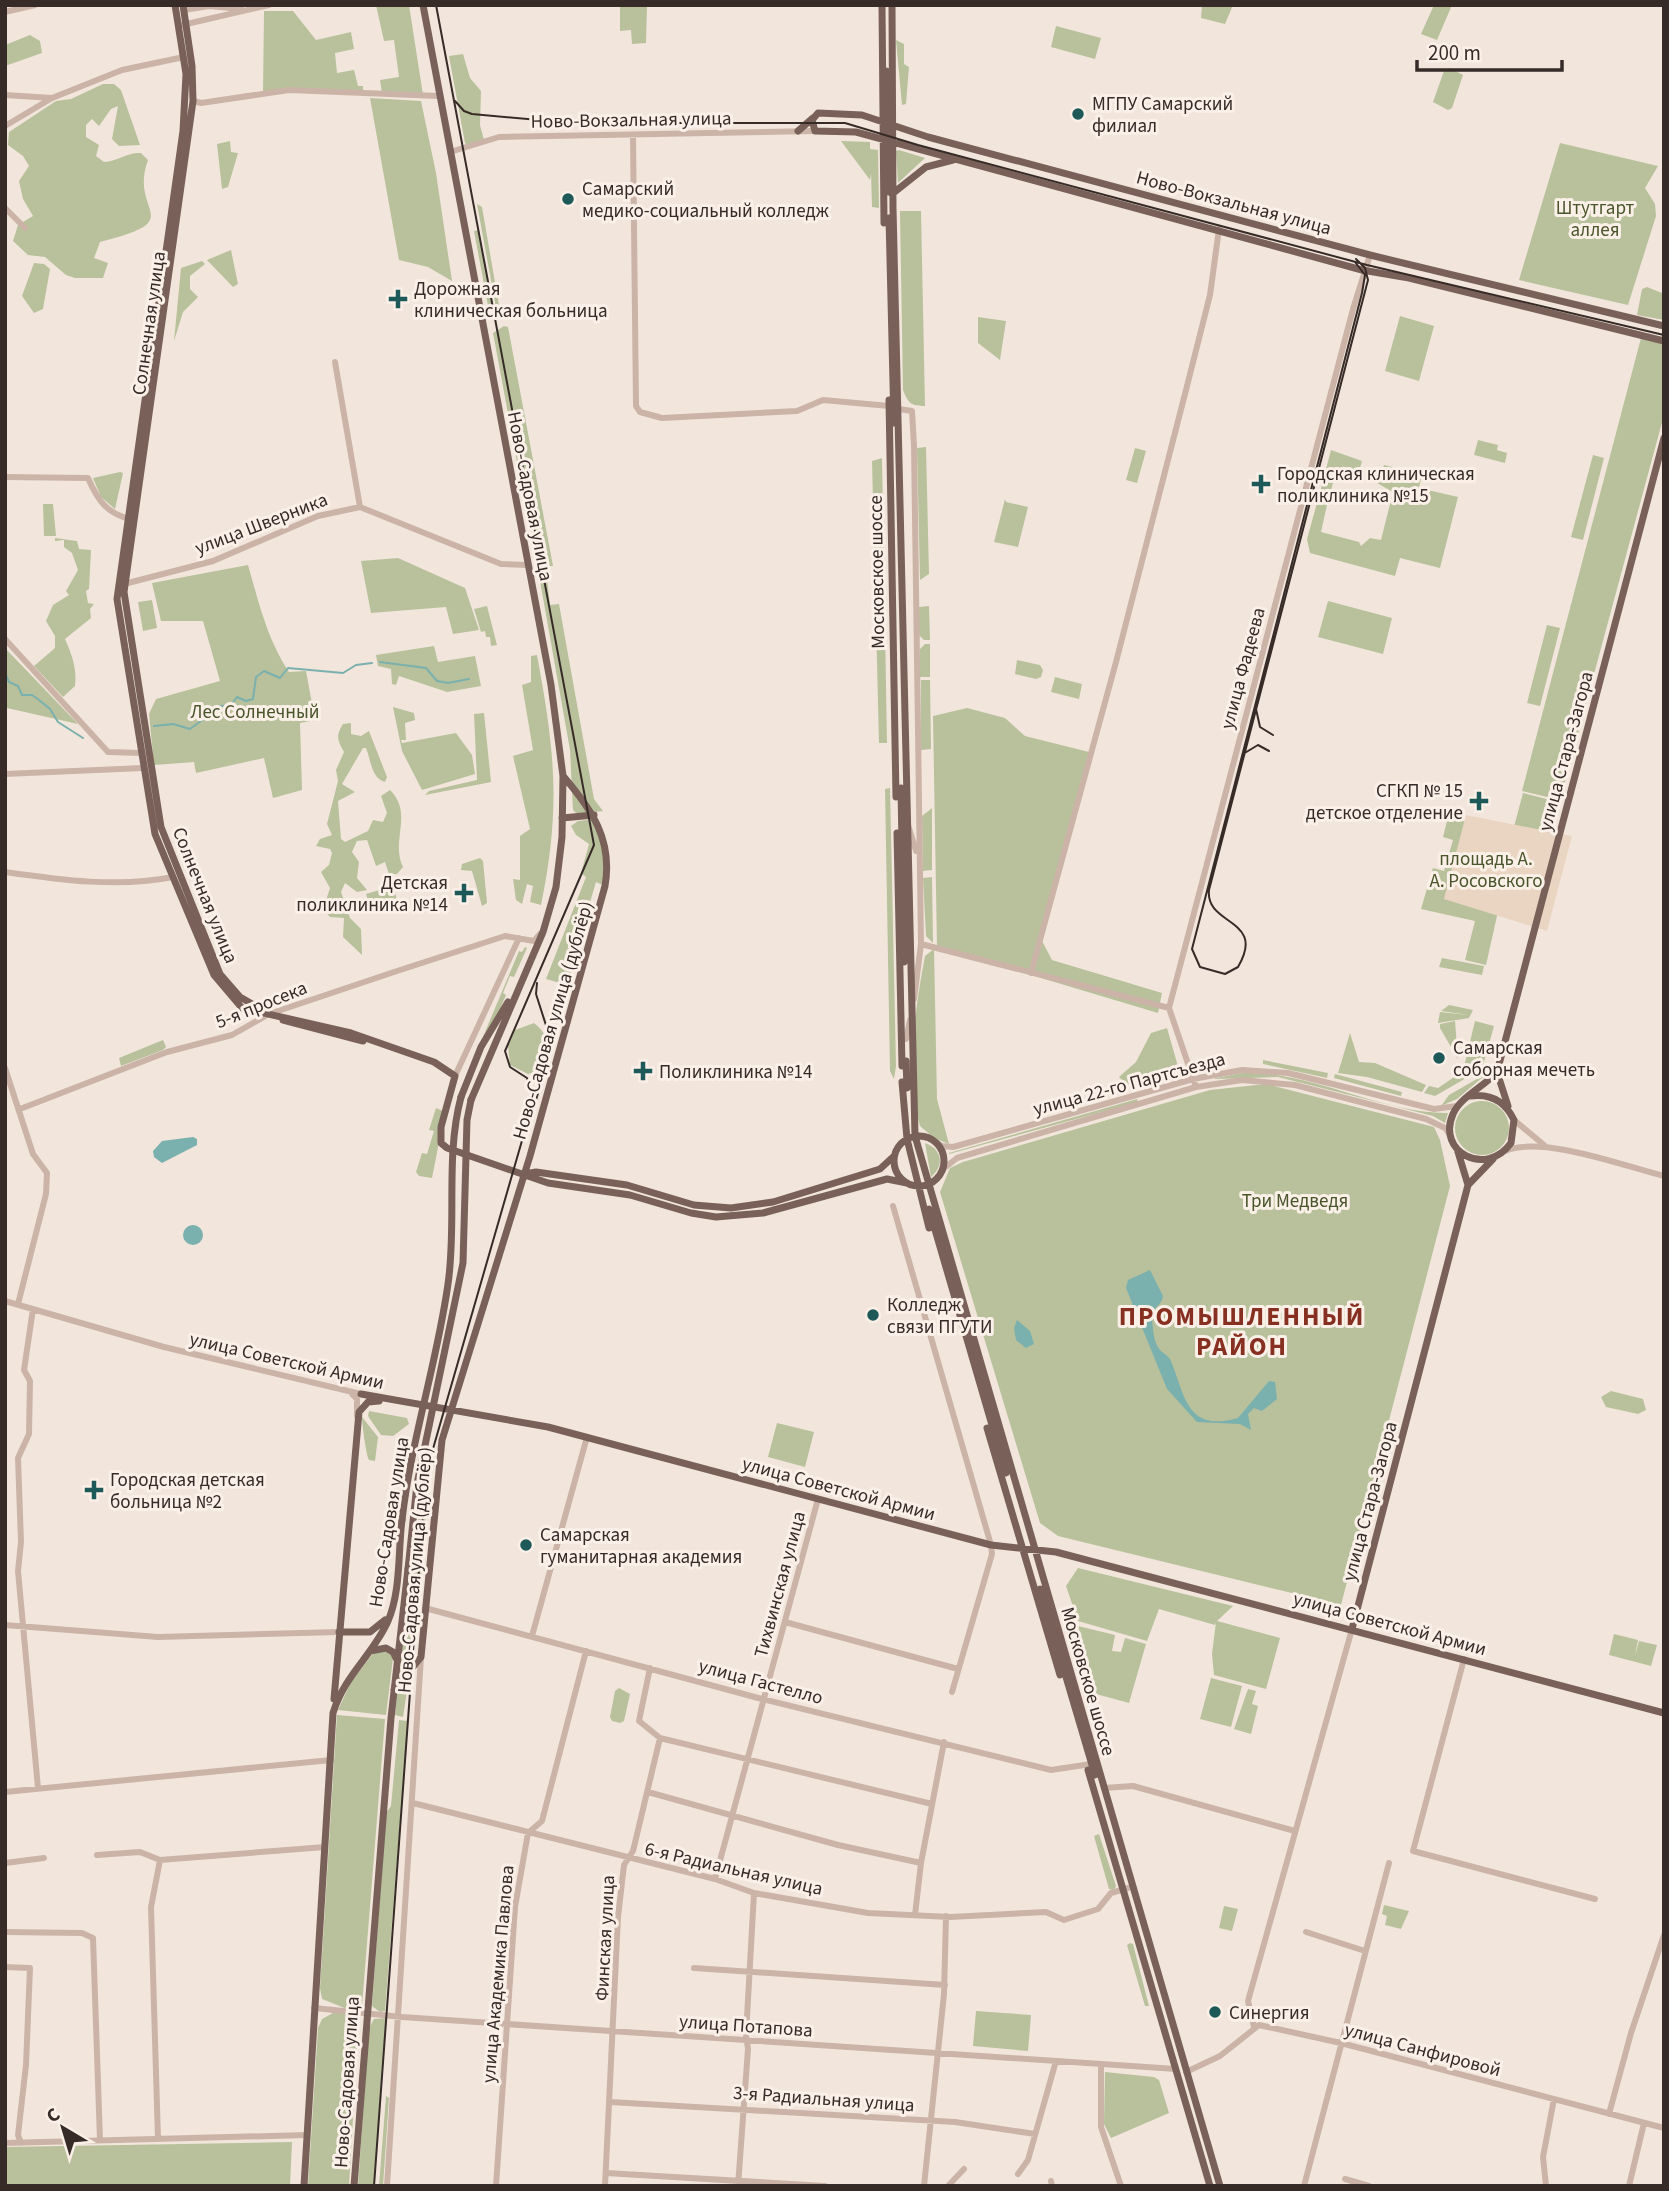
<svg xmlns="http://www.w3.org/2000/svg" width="1669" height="2191" viewBox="0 0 1669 2191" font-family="'Source Sans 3',sans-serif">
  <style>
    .green { fill: #b8c19b }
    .plaza { fill: #ead5c2 }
    .water { fill: #7ab0ad }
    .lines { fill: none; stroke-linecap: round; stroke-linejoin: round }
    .stream { stroke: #7ab0ad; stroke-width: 2 }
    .minor { stroke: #cbb4a7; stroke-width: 6 }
    .major { stroke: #796159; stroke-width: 7 }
    .tram { stroke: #372b28; stroke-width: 2 }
    .major-bridge { stroke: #796159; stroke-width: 7 }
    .poi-dot { fill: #1d5958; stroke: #faf0e8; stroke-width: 2.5 }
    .labels { text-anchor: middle; stroke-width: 6; stroke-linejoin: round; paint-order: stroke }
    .poi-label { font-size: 19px; fill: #372b28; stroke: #faf0e8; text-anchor: start }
    .street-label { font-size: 19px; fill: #372b28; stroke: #faf0e8 }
    .park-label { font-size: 19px; fill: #4a552b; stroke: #faf0e8 }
    .district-label { font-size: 26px; font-weight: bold; letter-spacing: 2px; fill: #872f20; stroke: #faf0e8 }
  </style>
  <rect width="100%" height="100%" fill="#f2e6dc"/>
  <path class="green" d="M376,5H409L423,95L382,93L380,80L399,77L394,40L384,41Z
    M620,5H647L646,43L632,44L631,30L620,31Z
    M1202,5H1233L1225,24L1201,18Z
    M1434,5H1452L1437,40L1421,34Z
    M264,11H293L316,40L351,32L354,49L335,53L337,73L354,70L358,86H363V93L263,92Z
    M1056,26L1101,38L1095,59L1051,47Z
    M30,35L40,41L42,53L5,66V45Z
    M896,40L904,44V64L909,67L906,104L902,105Z
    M463,54L470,78L481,91L480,125L484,140L469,147L465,143L449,56Z
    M1450,68L1463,75L1452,108L1448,110L1433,102L1444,71Z
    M103,84H114L121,90L140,145L119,146L112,139L118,106L111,109L99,126L92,119L86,125V137L99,145L96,156L104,162C118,161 128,152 141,153L148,160C128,214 191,219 100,242L94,258L108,263L103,278H75L66,275L45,257L28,255L13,241L18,225L33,216L23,199L19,181L29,166L23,156L8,145L9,132L56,101L71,99Z
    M370,98L421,101L436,173L452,281L428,267L399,260Z
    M230,141L231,152L238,153L228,187L222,189L217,144Z
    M841,141L870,142V149L878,150L879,208L872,207L871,173L870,180Z
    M1560,143L1658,166L1645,188L1655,204L1656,216L1628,305L1519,280Z
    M899,150L925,158L898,183L896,151Z
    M477,204L482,207L501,317L497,313Z
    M900,211H921L925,406C911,406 908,403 903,390Z
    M479,230L494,318L489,311L474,231Z
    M231,250L238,284L233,287L207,260Z
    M202,261L205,264L190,276V289L198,297L183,312L174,341L181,268Z
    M34,263L44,264L50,269L43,309L34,313L22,296Z
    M1647,287L1662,293L1664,320L1637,315L1642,289Z
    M1400,316L1434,326L1419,381L1385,371Z
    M978,317L1006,321L1000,360L978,343Z
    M504,326L508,327L553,566H543L533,515L523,494L493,333Z
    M1641,338L1664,344V415L1560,800L1522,791Z
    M1478,440L1498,445L1497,450L1507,453L1505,463L1474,455Z
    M926,447L929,574L920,580L917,448Z
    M1135,448L1146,451L1137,483L1126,480Z
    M1331,450L1362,461L1359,472L1365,477L1336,471L1329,498L1319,496Z
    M1593,455L1604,458L1583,540L1571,537Z
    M882,458L887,743H879L872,461Z
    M1384,465L1422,474L1419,488L1458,497L1440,568L1400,558L1395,576L1310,553L1307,539L1317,503L1327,505L1321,532L1359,542L1361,546L1370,538L1381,540L1393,492L1370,479L1374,475L1381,477Z
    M120,472L123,473L115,509L101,497L93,478Z
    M1005,499L1006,502L1028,507L1018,547L994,542Z
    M43,504H53L56,536H44Z
    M55,538L77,541L79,549L91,550L89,589L86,591L88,603L94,604L90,609L91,618L65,639C72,655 77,668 75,686L63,697L34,666L55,648V636L46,621L53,605L69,595L66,591L78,570L72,553L64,547V540L55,541Z
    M398,558L465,588L479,630L453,634L446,607L371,613L361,561Z
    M248,565C259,603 267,639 289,672L306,671L315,720L300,723L302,790L273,798L264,758L196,773L194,762L154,765L149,714L156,699L220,681L203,621H161L152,583Z
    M542,578H547L550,605L559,604L594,799L603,811L577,814L573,810L570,750L540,581Z
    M152,600L157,628L143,631L138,602Z
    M1328,601L1392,618L1383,654L1318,637Z
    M487,606L497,645L491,646L490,637H486L485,631L481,632L474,609Z
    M929,606L930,640H924L919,635V607Z
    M1547,625L1560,628L1540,706L1527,703Z
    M925,644H930V677H920V649Z
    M434,646L438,662L475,656L481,686L447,692L399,676L396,685L392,684L391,669L378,666L376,655Z
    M5,648L78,724L7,708Z
    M537,655C555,752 561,808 541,905L530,902L533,886L527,884L522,904L516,900L513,879L520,880V836L530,829L513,756L533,750L522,685L531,682V656Z
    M1017,660L1040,665L1043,670L1041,677L1036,679L1015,674Z
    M1055,677L1082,684L1079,699L1051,692Z
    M921,680H930L931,749L921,750Z
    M393,707L414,713L415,720L405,723L406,740H401L402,743L456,733L472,755L475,774L422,790L402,751Z
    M967,708L1005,718L1025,736L1089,752L1040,937L1052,960L1162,993L1158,1013L937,947L933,716Z
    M484,713L491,782L425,795L429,791L477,780L474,714Z
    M351,723V734L361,736L369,731L387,777L385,782C371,778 371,760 366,748H363L342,784L355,792L338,801L341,839L345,842L368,831L373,820L383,822L387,813L381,796L390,790C414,814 390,840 403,867L397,874H389L385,862L376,866L367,840L357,841L352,852L359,862L357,878L367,890L357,892L345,883L341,892L350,918L361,929L362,955L343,937L344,918L330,917L323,909L330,888L321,872L329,865L332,853L330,849L316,846L320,839L332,835L327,824L338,781L336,770L344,752C338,741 335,736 343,724Z
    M890,788L896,1066L894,1079L890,1071L885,789Z
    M1523,793L1558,802L1530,914L1499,907L1486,965L1465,960L1475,921L1421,909L1433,868L1444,871L1453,840L1443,837L1448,817L1512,834Z
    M932,808V870L923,871L922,816Z
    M596,819L604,843L605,886L596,882L581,933L573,930L567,958L572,969L567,985L546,979L586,877L581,873L589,844L576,835L571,826L578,821Z
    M480,858L483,861L487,903L482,906L472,871L461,870L462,864Z
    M932,877L933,943L926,936L923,878Z
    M393,886L398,903L371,911L366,894Z
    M525,947L527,948L514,977L510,976L503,993L506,995L477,1063H472L519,951L522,952Z
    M934,949L937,1099L949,1144L934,1138L920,1126C905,1072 915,1010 925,956Z
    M1442,958L1484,966L1482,975L1439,967Z
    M1449,1005L1473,1010L1469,1018L1438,1023L1440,1012L1469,1015L1441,1011Z
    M1455,1021L1458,1059L1440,1028V1024Z
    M1475,1021L1494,1026L1482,1069L1435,1096L1424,1093L1429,1086L1438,1088L1463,1071Z
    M534,1023C554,1038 555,1067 528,1074L510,1065L508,1046L515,1030Z
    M1167,1028L1177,1063L1175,1071L1127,1085L1119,1077L1136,1062L1151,1033Z
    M1350,1033L1359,1062L1375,1063L1426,1085L1422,1092L1367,1077L1338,1073Z
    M163,1040L166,1047L163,1050L121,1066L119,1058Z
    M1263,1060L1328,1073L1327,1078L1263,1064Z
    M1489,1072L1457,1099L1441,1106L1449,1095Z
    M1242,1073C1314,1071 1381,1114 1448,1113L1445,1123L1433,1116L1278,1077L1212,1079Z
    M1335,1074L1402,1092L1401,1096L1334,1078Z
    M1266,1084L1434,1127L1440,1140L1450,1186L1341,1605L1058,1536L1040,1523L940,1192L950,1168L963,1162L1210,1090Z
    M1137,1099L1138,1102L949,1154V1153Z
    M1455 1128a27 27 0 1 1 54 0a27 27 0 1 1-54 0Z
    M436,1108L445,1112L432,1178L419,1176L416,1172L422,1153L427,1154L434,1131L429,1130Z
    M925,1143C942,1149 945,1165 931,1177Z
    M1611,1391L1643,1399L1646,1410L1638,1414L1606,1407L1601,1397Z
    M369,1411L407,1418L409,1424L393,1436L381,1435L368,1416Z
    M362,1417L378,1437L375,1461L369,1460C366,1455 362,1423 362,1417Z
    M777,1423L814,1432L805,1467L768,1457Z
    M423,1475L429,1476L420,1596L411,1594V1582Z
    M1078,1568L1233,1606L1217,1621L1280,1638L1266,1689L1214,1675L1212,1654L1216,1622L1215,1625L1159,1609L1147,1641L1078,1621L1066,1586Z
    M413,1603L420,1606L403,1717L395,1715L406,1611Z
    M1078,1626L1115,1635L1112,1651L1121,1652L1125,1638L1146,1644L1129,1703L1096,1694Z
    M1614,1634L1638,1640L1635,1656L1639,1641L1657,1645L1651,1666L1609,1655Z
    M375,1651H388L393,1658L386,1715L338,1710L351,1682Z
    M1211,1678L1242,1686L1231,1727L1200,1719Z
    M619,1688L630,1694L624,1721L620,1723L612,1721L610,1717L615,1691Z
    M1248,1689L1256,1691L1252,1704L1258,1706L1251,1734L1234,1729Z
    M337,1715L385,1719L362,2006L347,2009L322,1999L320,1988Z
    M399,1720L408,1721L385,2011L380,2012L372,2006L386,1813L391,1806Z
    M1099,1834L1116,1886L1114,1890L1109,1889L1094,1836Z
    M1384,1905L1409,1911L1401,1929L1385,1925L1387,1916L1382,1914Z
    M1224,1906L1238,1909L1232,1931L1219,1928Z
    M1130,1943L1133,1944L1149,2006H1145L1127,1945Z
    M976,2011L1031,2015L1028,2051L973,2046Z
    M333,2013H354L359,2017L349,2186H308L318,2028L322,2019Z
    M386,2018L374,2186H358L369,2028L374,2019Z
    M1105,2072L1154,2077L1159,2080L1169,2113L1111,2138L1104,2124Z
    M386,2096L389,2098L383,2186H379Z
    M292,2142L290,2186H5V2147Z"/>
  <path class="plaza" d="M1466,815L1572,836L1547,931L1444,899Z"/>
  <path class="water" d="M193,1137L197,1139V1145L162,1163L154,1157L153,1151L162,1141Z
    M183 1235a10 10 0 1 1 20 0a10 10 0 1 1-20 0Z
    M1150,1270L1163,1296C1162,1306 1152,1307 1152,1318C1153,1328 1153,1342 1160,1350C1164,1354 1168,1355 1171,1361C1185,1395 1186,1433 1238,1418L1269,1381L1275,1382L1277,1399L1262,1411L1254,1408L1248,1414L1251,1430L1240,1424L1197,1422L1167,1389L1126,1288L1128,1280Z
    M1017,1320L1030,1331L1034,1344L1026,1348L1016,1340L1014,1328Z"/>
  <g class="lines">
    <path class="stream" d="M380,662L426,668L437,681L448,683L469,679
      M5,673L9,682L18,686L22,695H32L39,700L50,709L58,722L83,738
      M154,726L173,724L190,729L221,706L231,705L237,697L246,701L253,699L256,677L264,671L280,678L288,668L343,673L356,665L372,663"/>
    <path class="minor" d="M184,10L209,6L241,9
      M5,12L35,5
      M182,25L269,5
      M5,95L52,98
      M193,101L201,103L289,90L439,96
      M5,126L52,98L122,70L184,57
      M633,136L636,406L640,412L662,418L797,411L823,400L889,406
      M450,152L499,137L815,131
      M5,208L25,228
      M335,362L360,507
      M899,409L912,411L914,446L921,944L914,999
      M5,477L88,478C98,501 107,514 133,520
      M124,584L213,561L318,516L360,507L501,564L527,565
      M5,639L108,752L141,753
      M5,774L143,768
      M909,828L916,851
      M5,872C61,880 118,888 173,877
      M921,944L1169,1008
      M1031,973L1116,662L1186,390L1210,295L1219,229
      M906,1039L910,1020
      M5,1068L33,1154L47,1173L46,1194L18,1304
      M455,1076L519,938
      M1196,1087L1169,1008L1353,309L1370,255
      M20,1109L167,1052L232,1035L269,1014L397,971L505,936L534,941L540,934
      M1514,1120L1544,1145
      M934,1141L942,1146L953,1147L1193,1079L1242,1070L1288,1073L1434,1109L1457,1106
      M1505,1151C1541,1135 1624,1166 1664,1176
      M942,1170L957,1158L1196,1087L1242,1080L1295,1085L1426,1119L1445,1128L1451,1136
      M893,1206L991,1545L992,1554L952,1692
      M5,1301L164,1347L361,1394
      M33,1309L24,1370L30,1381L29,1434L18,1458L21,1542L18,1571L38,1788
      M352,1394L357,1399V1416
      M425,1608L762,1699L1051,1770L1091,1764
      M785,1622L958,1669
      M5,1625L158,1637L339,1632
      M532,1636L587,1437
      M1464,1659L1413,1851L1595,1899
      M660,1738L932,1804
      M1104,1788L1133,1786L1295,1831
      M5,1792L331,1760
      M648,1792L838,1845L921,1863
      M413,1803L715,1879L754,1893L868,1913L950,1917L1046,1912L1064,1920L1098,1909L1111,1893L1128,1888
      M97,1855L140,1852L160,1860L325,1847
      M5,1863L44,1858
      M715,1879L818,1499
      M915,1915L921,1863L944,1742
      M5,1932L82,1933L93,1938L100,2140
      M1306,1932L1365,1951
      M5,1967L30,1968L26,2065L18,2135L21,2143
      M694,1968L945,1985
      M314,2008L402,2017L1176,2069
      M1254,2027L1248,2001L1352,1629
      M1101,2064V2127L1121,2186
      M1186,2072L1220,2056L1259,2025L1341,2043L1664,2128
      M610,2102L955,2122L1035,2134
      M1609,2114L1631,2033L1664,1935
      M158,2139L151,1907L160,1860
      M5,2143L307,2135
      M606,2173L825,2186
      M1018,2174L1028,2160L1056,2061
      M1345,2179L1369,2186
      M1051,2181L1052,2186
      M387,2186L421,1657
      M496,2186L515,1907L528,1833L542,1821L586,1651
      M605,2186L618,1917L624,1865L633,1851L660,1738L639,1721L650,1668
      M738,2186L748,2049L746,2035L754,1893
      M924,2186L944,1994L946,1916
      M948,2186L964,2169
      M1304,2186L1389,1863
      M1546,2186L1543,2157L1554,2099
      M1629,2186L1644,2123"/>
    <path class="major" d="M175,5L186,74L183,131L117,599L155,834L214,975L242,1008L351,1033L434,1062L455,1076L441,1127V1143L447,1148L548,1183L630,1195L691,1213L716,1217L763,1213L887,1179L907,1183
      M183,5L192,66L193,101L124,592L161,827L220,974L240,997L266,1012
      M423,5L551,685L563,776L562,837L556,887L543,932L471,1100
      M882,5L884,223
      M892,5L893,208L915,1136L1220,2186
      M886,71L889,192
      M798,131L813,118
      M892,194L926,167L953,160
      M889,218L894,423
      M1664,326L1370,255L928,137L862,115L818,113L812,120L815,131L856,132L1362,270L1409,278L1664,341
      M889,400L896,797
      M901,788L904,962
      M562,818L594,815
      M897,833L902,1066
      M283,1020L363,1041
      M906,1061L907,1088
      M1497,1072L1508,1106
      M902,1082L907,1139L929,1228
      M1470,1096C1491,1093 1505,1101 1514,1120L1511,1143C1486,1178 1436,1152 1453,1114C1460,1097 1485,1086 1497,1072L1664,438
      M461,1097L481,1047L508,1002
      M894 1161a25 25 0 1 1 50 0a25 25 0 1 1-50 0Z
      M1458,1152L1468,1185
      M525,1174L536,1172L627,1185L694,1205L731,1208L773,1202L880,1169L893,1157
      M929,1209L1006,1473
      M361,1394L548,1427L991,1545L1056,1552L1664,1713
      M987,1428L1060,1675
      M1040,1589L1095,1775
      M1352,1629L1468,1185L1493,1159
      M339,1632H370L385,1620
      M370,1651L386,1648L393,1652L397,1660
      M394,1690L421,1657L442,1440L530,1156L605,886C613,840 592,810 564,777
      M334,1699L359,1412L368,1402L379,1401
      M1088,1770L1210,2186
      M304,2186L333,1713C345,1674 373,1655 388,1621C401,1591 398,1551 402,1520
      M354,2186L391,1718L408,1569"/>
    <path class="tram" d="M455,101L464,111L472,114L572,123H845L918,145L1367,265L1664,335
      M1355,262L1365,275L1362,293L1192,949L1200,967L1225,974L1238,967C1267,918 1205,926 1209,890L1368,280L1365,268L1356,259
      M1256,709L1260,727L1273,735
      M1243,754L1258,745L1269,751
      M536,1100L552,1044L536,994L537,983
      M374,2186L426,1473L534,1099L527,1078L510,1067L505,1051L594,845L436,5"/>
    <path class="major-bridge" d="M402,1520C411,1440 437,1363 448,1284C457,1223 445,1157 461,1097
      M408,1569L417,1484L463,1263L467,1120L471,1100"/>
  </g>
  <g class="poi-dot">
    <circle cx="1078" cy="114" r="7"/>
    <circle cx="568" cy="199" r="7"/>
    <path d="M394.5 288.5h7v7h7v7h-7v7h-7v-7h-7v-7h7z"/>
    <path d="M1257.5 473.5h7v7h7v7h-7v7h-7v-7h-7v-7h7z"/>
    <path d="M1475.5 790.5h7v7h7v7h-7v7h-7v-7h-7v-7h7z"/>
    <path d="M460.5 882.5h7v7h7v7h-7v7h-7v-7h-7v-7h7z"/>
    <circle cx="1439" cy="1058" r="7"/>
    <path d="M639.5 1060.5h7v7h7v7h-7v7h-7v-7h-7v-7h7z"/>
    <circle cx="873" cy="1315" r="7"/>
    <path d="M90.5 1479.5h7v7h7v7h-7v7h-7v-7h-7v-7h7z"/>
    <circle cx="526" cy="1545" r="7"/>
    <circle cx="1215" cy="2012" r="7"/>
  </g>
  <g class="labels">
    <g class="poi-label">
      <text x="1092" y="110">МГПУ Самарский<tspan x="1092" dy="22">филиал</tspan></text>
      <text x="582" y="195">Самарский<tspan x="582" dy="22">медико-социальный колледж</tspan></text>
      <text x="414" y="295">Дорожная<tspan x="414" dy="22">клиническая больница</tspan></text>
      <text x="1277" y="480">Городская клиническая<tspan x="1277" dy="22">поликлиника №15</tspan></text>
      <text x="1463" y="797" text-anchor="end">СГКП № 15<tspan x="1463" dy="22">детское отделение</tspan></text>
      <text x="448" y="889" text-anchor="end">Детская<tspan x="448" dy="22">поликлиника №14</tspan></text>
      <text x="1453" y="1054">Самарская<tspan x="1453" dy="22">соборная мечеть</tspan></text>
      <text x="659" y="1078">Поликлиника №14</text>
      <text x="887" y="1311">Колледж<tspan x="887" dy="22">связи ПГУТИ</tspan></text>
      <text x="110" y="1486">Городская детская<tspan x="110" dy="22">больница №2</tspan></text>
      <text x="540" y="1541">Самарская<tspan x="540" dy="22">гуманитарная академия</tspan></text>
      <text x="1229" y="2019">Синергия</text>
    </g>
    <g class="street-label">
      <text transform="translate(631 119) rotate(-1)" y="7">Ново-Вокзальная улица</text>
      <text transform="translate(1234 202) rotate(15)" y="7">Ново-Вокзальная улица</text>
      <text transform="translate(148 323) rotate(-82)" y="7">Солнечная улица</text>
      <text transform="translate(531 496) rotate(79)" y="7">Ново-Садовая улица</text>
      <text transform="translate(261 523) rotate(-21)" y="7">улица Шверника</text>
      <text transform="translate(876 572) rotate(-91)" y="7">Московское шоссе</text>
      <text transform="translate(1242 668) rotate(-75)" y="7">улица Фадеева</text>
      <text transform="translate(1565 751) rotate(-75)" y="7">улица Стара-Загора</text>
      <text transform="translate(206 895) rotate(68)" y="7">Солнечная улица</text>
      <text transform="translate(261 1004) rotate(-22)" y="7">5-я просека</text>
      <text transform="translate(552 1020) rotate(-74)" y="7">Ново-Садовая улица (дублёр)</text>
      <text transform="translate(1129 1083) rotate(-15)" y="7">улица 22-го Партсъезда</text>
      <text transform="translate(287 1360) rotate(13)" y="7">улица Советской Армии</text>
      <text transform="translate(839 1488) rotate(15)" y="7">улица Советской Армии</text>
      <text transform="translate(1369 1501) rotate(-75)" y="7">улица Стара-Загора</text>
      <text transform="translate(388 1522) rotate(-81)" y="7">Ново-Садовая улица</text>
      <text transform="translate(414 1570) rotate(-85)" y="7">Ново-Садовая улица (дублёр)</text>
      <text transform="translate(779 1584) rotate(-75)" y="7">Тихвинская улица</text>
      <text transform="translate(1390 1623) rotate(15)" y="7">улица Советской Армии</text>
      <text transform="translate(761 1681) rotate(15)" y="7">улица Гастелло</text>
      <text transform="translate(1089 1681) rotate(74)" y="7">Московское шоссе</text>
      <text transform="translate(734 1868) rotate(13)" y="7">6-я Радиальная улица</text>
      <text transform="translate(604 1938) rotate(-87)" y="7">Финская улица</text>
      <text transform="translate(497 1974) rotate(-85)" y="7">улица Академика Павлова</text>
      <text transform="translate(746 2025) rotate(4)" y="7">улица Потапова</text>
      <text transform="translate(1423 2049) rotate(15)" y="7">улица Санфировой</text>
      <text transform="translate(346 2082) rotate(-86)" y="7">Ново-Садовая улица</text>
      <text transform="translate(824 2098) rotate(4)" y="7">3-я Радиальная улица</text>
    </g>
    <g class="park-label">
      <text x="1595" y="214">Штутгарт<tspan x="1595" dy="22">аллея</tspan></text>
      <text x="255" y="718">Лес Солнечный</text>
      <text x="1486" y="865">площадь А.<tspan x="1486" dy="22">А. Росовского</tspan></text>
      <text x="1295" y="1207">Три Медведя</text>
    </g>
    <g class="district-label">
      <text x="1242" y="1325">ПРОМЫШЛЕННЫЙ<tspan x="1242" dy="30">РАЙОН</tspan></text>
    </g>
  </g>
  <rect width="1669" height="2191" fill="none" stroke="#372b28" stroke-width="14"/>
  <g transform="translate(63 2128) rotate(322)" stroke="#faf0e8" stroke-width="5" paint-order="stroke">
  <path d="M0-5L12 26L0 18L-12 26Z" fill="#372b28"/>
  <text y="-10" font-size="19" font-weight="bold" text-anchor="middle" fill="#372b28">С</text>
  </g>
  <path d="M1417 60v10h145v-10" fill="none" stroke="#372b28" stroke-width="3.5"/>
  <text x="1428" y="60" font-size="21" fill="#372b28" stroke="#faf0e8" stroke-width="5" paint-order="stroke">200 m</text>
</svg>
